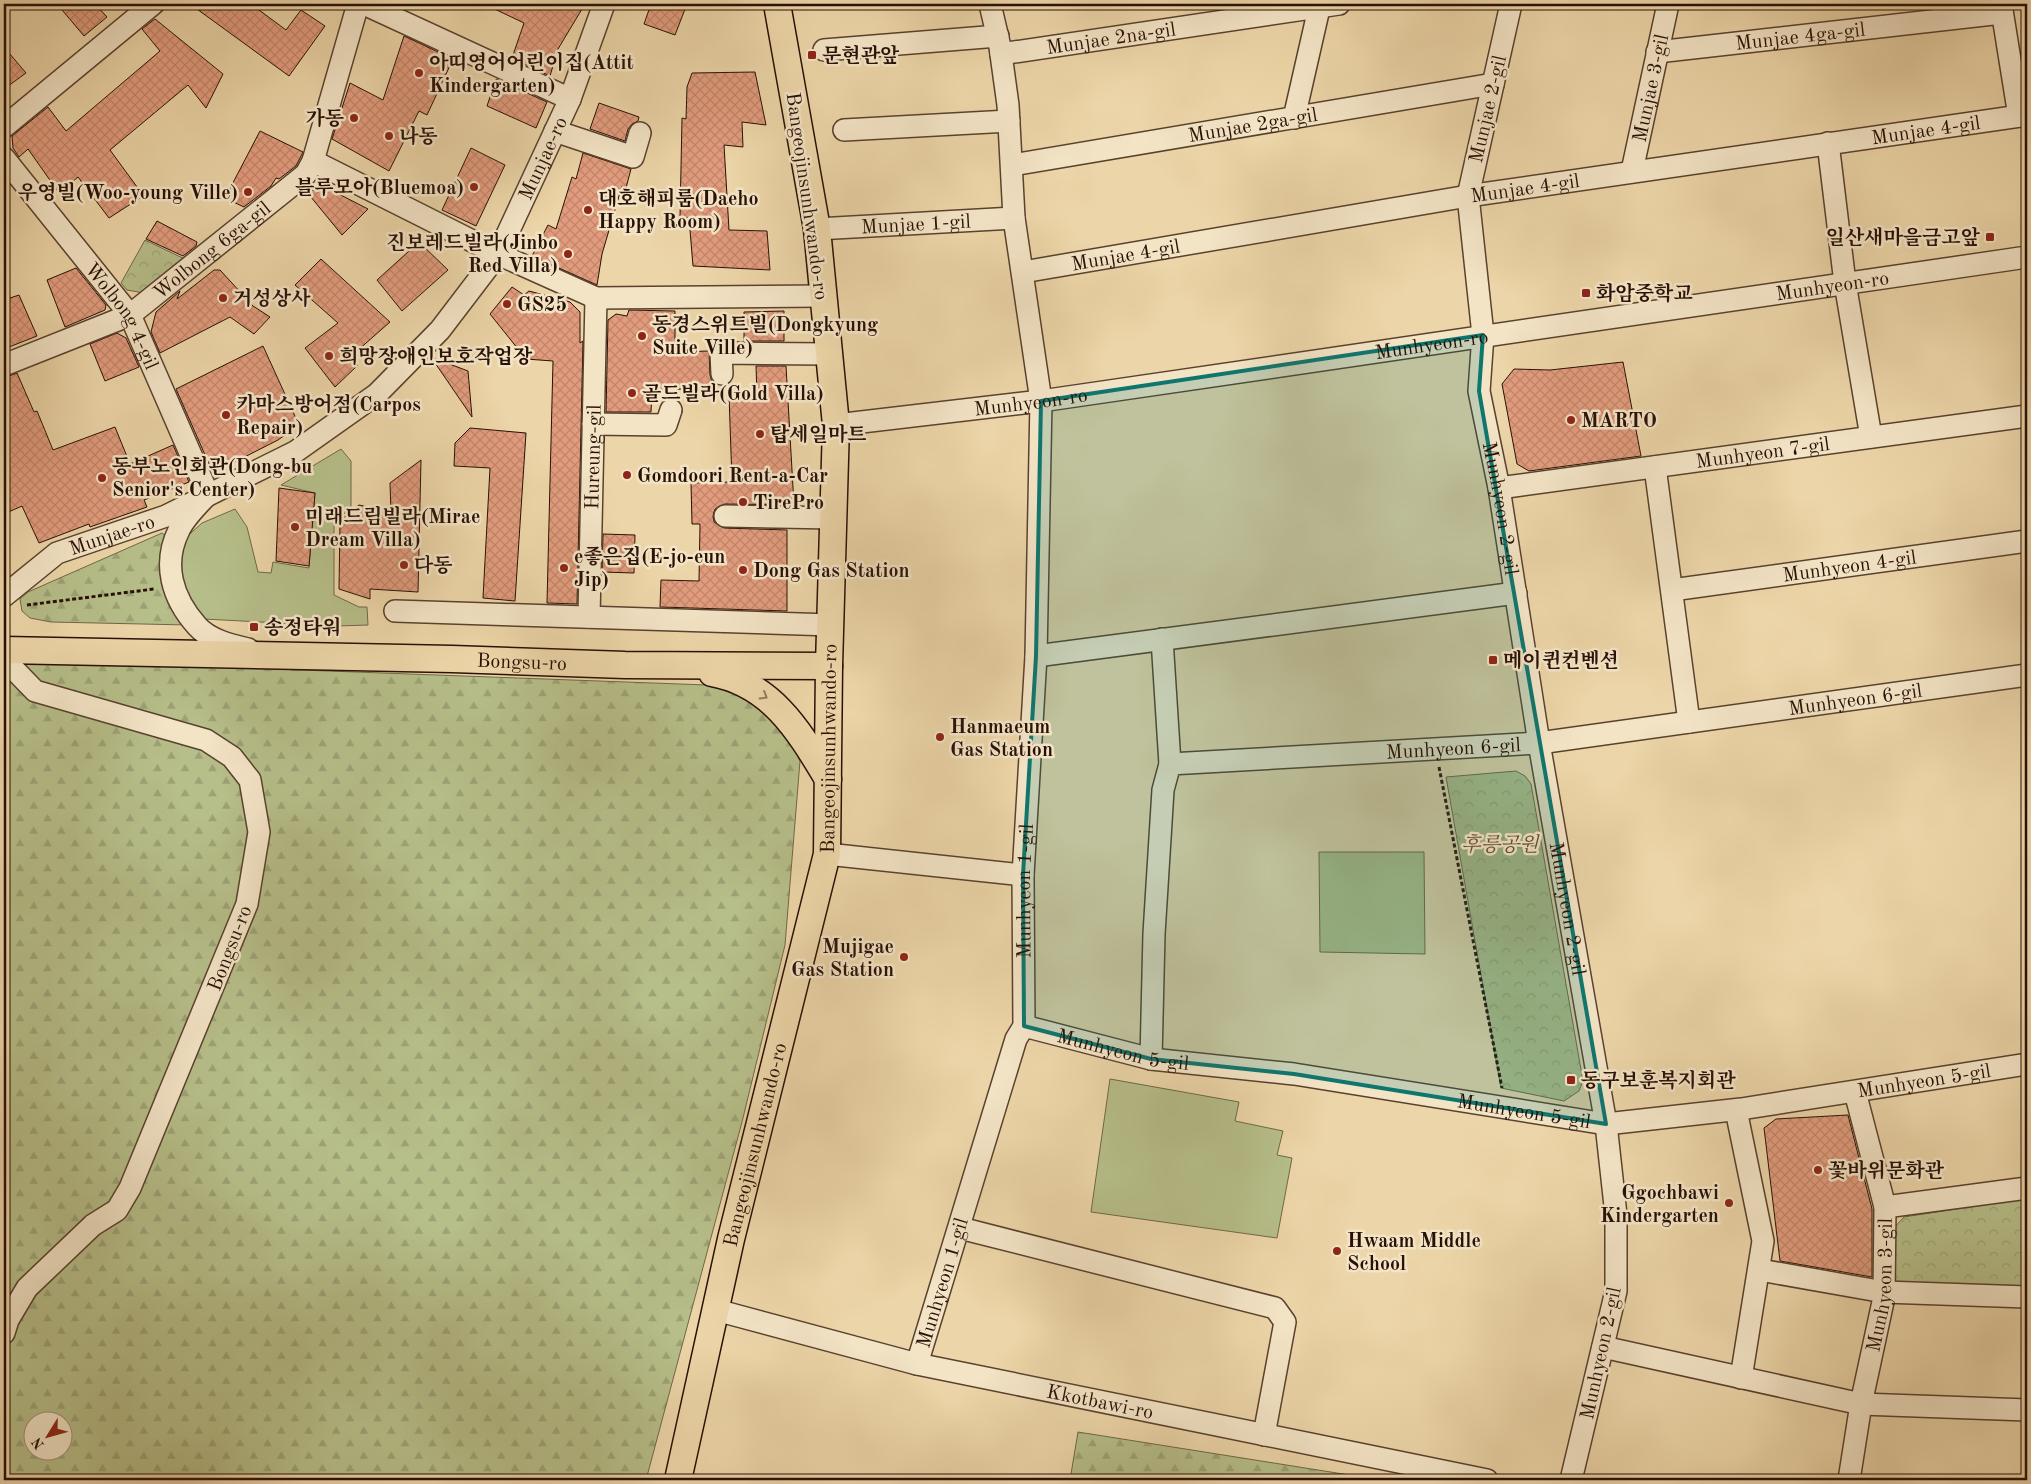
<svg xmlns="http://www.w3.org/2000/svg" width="2031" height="1484" viewBox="0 0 2031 1484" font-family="'Old Standard TT','Noto Serif KR',serif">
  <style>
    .grass { fill: #b6be89; stroke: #6f6748 }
    .forest { fill: url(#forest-firs); stroke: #6f6748; fill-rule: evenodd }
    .park { fill: url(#park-crowns); stroke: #6f6748 }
    .building { fill: url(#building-cross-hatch); stroke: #281006 }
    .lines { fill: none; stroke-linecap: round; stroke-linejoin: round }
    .minor-casing { stroke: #59412e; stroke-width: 24 }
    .major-casing { stroke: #281006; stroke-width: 29 }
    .path { stroke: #281006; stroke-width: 3; stroke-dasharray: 4 2.5; stroke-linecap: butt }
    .minor { stroke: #f3e4c6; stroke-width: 21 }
    .major { stroke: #ecd5a8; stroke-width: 26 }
    .oneway { stroke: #947c5f }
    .marked { fill: #0f766e; fill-opacity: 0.2; stroke: #0f766e; stroke-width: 4; stroke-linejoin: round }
    .poi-dot { fill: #8f2418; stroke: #f3e4c6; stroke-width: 2 }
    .labels { text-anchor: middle; stroke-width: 5; stroke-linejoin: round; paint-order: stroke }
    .street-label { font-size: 20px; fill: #281006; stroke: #f3e4c6 }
    .poi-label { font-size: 20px; font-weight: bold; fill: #281006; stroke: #f3e4c6; text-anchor: start }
    .park-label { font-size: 20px; font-style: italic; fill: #5a4d34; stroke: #f3e4c6 }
  </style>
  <defs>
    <pattern id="forest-firs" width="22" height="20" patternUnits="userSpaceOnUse" patternTransform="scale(1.25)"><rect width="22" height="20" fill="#b6be89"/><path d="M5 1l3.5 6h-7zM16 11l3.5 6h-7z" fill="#9ca275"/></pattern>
    <pattern id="park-crowns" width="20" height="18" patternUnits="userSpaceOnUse" patternTransform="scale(1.25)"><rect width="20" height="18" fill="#b6be89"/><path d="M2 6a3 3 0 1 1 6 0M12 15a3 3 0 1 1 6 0" fill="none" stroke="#9ca275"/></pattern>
    <pattern id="building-cross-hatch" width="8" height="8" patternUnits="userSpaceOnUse" patternTransform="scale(1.25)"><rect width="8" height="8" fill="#e29c7d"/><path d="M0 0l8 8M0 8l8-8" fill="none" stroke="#c2856b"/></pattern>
  </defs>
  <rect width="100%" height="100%" fill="#ecd5a8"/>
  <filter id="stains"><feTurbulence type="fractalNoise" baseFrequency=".004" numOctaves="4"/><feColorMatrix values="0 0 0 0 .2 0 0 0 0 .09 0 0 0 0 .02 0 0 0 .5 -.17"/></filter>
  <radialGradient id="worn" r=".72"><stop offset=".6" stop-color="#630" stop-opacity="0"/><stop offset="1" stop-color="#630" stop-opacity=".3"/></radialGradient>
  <path class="grass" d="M341,449L351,461V508L334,522V595L359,607H367L368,625L336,626L204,619L185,593L176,560L182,541L202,523L235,509L247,527L258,572L271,573L273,562L309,568L315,493L281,485Z
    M1319,852H1424L1425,954L1320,952Z
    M1110,1079L1239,1102L1235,1121L1283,1131L1277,1155L1292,1158L1277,1238L1091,1212Z"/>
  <path class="forest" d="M162,533L166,536L160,575L164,587L188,625L51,622L30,618L22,611L20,599L28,592Z
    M4,659L734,686L777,712L800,761L785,945L742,1122L646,1480H4ZM32,1422H62V1452H32Z
    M1078,1432L1381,1480H1070Z"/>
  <path class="park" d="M145,240L189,261L144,293L127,290L121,283Z
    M1516,771L1525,776L1531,784L1583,1081L1579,1091L1564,1101L1501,1088L1446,777Z
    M2027,1198V1291L1895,1282L1894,1228L1904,1217Z"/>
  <path class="building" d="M57,4H95L107,17L84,36Z
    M190,4H251L286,30L301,10L325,26L289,76Z
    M484,4H585L558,49L550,76L512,58L524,23Z
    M651,4H687L675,35L644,24Z
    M155,19L223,74L206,108L188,85L110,150L140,191V198L109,218L78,177L59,193L28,149L19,157L13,148L12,136L48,107L66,131L160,51L142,29Z
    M404,36L453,59L427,115L419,111L389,171L332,139L350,83L383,100Z
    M4,47L26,73L4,89Z
    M755,72L766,125L742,122L743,147L724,145L729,230L767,231L770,270L693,266L689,218L680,217L682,118L686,119L687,87L692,73Z
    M496,79L547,102L536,128L487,106Z
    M599,103L639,117L638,121L632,124L628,129L625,141L590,129Z
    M260,131L303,152L296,166L279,179L276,178L271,186L244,207L225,198Z
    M471,148L505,165L476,226L442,210Z
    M583,153L631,169L626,188L622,186L602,254L597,285L532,256L548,225L556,229L572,177L576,179Z
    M329,189L368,209L342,235L306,191Z
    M157,221L197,242L196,246L183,256L146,239Z
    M419,242L448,270L402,311L377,280Z
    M321,259L390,322L349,358L358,365L335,387L305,348L338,323L295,285Z
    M76,268L106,305L105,310L65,327L47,280Z
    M214,270H220L253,306L270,317L254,334L230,317L160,353L151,332L156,312L180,291L177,299Z
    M512,287L524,295L529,291L570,302L580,312V343L583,341L577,604L547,603L553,361L526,359L490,314Z
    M19,295L37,336L4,349V300Z
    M629,310L675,311V352L709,351L710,375L714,388L652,390L651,412H606L608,320L616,314L627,316Z
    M784,311V341H744V312Z
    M117,333L126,338L139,367L105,381L90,344Z
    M263,346L299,425L278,440L213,473L176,389Z
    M431,357L468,371L472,417Z
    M1623,362L1641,456L1529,471L1517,464L1502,384L1514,369L1550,370Z
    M756,366H786L794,505L725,504L715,509L713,516L714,522L724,528L787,530V611L660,607L661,580L699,581L700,524H692L691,483L732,482L729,395L757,394Z
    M17,373L34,412L37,411L53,450L115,427L130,464L173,445L189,482L144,500L147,507L90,527L89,524L39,543L22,506L4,514V378Z
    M470,428L526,433L515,601L483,598L490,468L454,466L455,443Z
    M421,460L418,592L370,589V599L339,589L340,521L359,505L391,512L390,483Z
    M279,488L315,493L309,566L276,561Z
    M603,534L635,535L634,573L602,572Z
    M1848,1115L1872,1209V1277L1780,1261L1764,1128L1776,1119Z"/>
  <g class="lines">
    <defs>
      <g id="minor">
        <path d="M364,4L570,99"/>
        <path id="s1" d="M1511,4L1468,196L1483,335L1479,391L1499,488L1539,743L1606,1124L1616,1215V1291L1571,1480"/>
        <path d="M2001,4L2019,116"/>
        <path d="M824,50L998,36"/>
        <path id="s2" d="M1657,52L2002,13"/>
        <path id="s3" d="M1001,54L1339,4"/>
        <path d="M1294,118L1320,4"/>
        <path d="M4,127L153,4"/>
        <path d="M844,130L1009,121"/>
        <path d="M555,131L633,157L640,133"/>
        <path d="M1828,143L1845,283L1871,437"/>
        <path id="s4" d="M4,158L130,315L208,494C198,505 185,517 179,530C162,564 172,598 197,626C209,640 231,645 248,649"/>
        <path d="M313,161L498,254L596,298L824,296"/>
        <path id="s5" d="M1012,165L1493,84"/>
        <path id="s6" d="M1632,171L1668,4"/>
        <path id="s7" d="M817,229L1014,218"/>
        <path id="s8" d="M1023,272L1468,196L2027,115"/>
        <path id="s9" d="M4,365L130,315L306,174L313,161L358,4"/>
        <path d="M722,374L721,353L829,354"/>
        <path d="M593,424L666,425L671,410"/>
        <path id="s10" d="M836,425L1041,401L2027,257"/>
        <path d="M1655,467L1689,722"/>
        <path id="s11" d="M1499,488L2027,416"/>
        <path d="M725,516L835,518"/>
        <path id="s12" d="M1672,590L2027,541"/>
        <path id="s13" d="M4,596L57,553L166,516L295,452L377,394L440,330L498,254L570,99L604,4"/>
        <path d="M395,611L831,625"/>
        <path id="s14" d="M589,617L596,298"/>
        <path d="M1162,639L1170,764"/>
        <path d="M1036,656L1516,593"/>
        <path d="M4,659L35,691L206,740L232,757L250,780L259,832L247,904L130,1188L117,1210L93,1225L27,1288L8,1320L4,1333"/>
        <path d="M827,854L1023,875"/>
        <path id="s15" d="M1024,1026L1151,1059L1294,1074L1606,1124L1741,1109L2027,1064"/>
        <path id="s16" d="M1151,1059L1154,934L1163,790L1170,764L1539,743L2027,675"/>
        <path d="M1736,1110L1763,1241L1741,1378"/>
        <path d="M1885,1207L2027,1188"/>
        <path d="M960,1228L1275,1308L1285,1322L1264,1435"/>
        <path d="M1760,1270L1884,1292L2027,1297"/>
        <path id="s17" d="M716,1310L917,1364L1487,1480"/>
        <path d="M1603,1347L1861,1404L2027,1410"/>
        <path id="s18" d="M917,1364L1016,1039L1024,1026L1023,875L1036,656L1041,401L1014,218L1008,105L1000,47L990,4"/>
        <path id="s19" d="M1849,1480L1861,1404L1884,1297L1885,1207L1855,1092"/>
      </g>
      <g id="major">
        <path id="s20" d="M4,650L452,659L625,665L829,666"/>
        <path d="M712,673C772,684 799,731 828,779"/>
        <path id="s21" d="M678,1480L731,1239L827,854L829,666L836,425L817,229L777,4"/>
      </g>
    </defs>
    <use href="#minor" class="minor-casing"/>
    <use href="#major" class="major-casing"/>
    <path class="path" d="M27,605L154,589
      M1439,767L1502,1088"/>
    <use href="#minor" class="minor"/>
    <use href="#major" class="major"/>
  </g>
  <defs><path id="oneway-chevron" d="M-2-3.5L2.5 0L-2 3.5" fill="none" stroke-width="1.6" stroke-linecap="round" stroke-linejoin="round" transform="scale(1.25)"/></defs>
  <use class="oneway" href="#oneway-chevron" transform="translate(764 696) rotate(31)"/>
  <path class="marked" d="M1483,335L1479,391L1606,1124L1294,1074L1151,1059L1024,1026L1023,875L1036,656L1041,401Z"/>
  <g class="poi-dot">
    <rect x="807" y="50" width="10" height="10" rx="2.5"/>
    <circle cx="419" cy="73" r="5"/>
    <circle cx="354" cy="118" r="5"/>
    <circle cx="389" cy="136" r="5"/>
    <circle cx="474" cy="187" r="5"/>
    <circle cx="248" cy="192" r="5"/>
    <circle cx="588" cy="210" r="5"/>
    <rect x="1985" y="232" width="10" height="10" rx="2.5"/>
    <circle cx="568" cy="254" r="5"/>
    <rect x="1581" y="288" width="10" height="10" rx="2.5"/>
    <circle cx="223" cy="298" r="5"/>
    <circle cx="507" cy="304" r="5"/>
    <circle cx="642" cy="336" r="5"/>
    <circle cx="329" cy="356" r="5"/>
    <circle cx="632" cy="393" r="5"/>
    <circle cx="226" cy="415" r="5"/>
    <circle cx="1571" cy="420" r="5"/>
    <circle cx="760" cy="434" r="5"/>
    <circle cx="627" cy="475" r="5"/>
    <circle cx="102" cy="478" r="5"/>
    <circle cx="743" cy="502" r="5"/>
    <circle cx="295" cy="527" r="5"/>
    <circle cx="404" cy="565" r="5"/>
    <circle cx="564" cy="568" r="5"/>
    <circle cx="743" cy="570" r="5"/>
    <rect x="249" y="622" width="10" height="10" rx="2.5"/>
    <rect x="1488" y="655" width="10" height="10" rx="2.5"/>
    <circle cx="940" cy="737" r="5"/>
    <circle cx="904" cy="957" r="5"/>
    <rect x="1566" y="1075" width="10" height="10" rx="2.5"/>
    <circle cx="1818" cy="1170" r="5"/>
    <circle cx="1729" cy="1203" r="5"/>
    <circle cx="1337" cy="1251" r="5"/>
  </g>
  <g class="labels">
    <g class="street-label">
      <text dy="7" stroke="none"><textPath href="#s2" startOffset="144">Munjae 4ga-gil</textPath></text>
      <text dy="7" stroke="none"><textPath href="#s3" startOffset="111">Munjae 2na-gil</textPath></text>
      <text dy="7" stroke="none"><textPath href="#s6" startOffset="85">Munjae 3-gil</textPath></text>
      <text transform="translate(1487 109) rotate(-77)" y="7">Munjae 2-gil</text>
      <text dy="7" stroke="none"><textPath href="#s5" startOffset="244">Munjae 2ga-gil</textPath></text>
      <text dy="7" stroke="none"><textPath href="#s8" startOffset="914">Munjae 4-gil</textPath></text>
      <text dy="7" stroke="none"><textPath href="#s13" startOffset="719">Munjae-ro</textPath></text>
      <text dy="7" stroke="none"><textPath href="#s8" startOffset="509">Munjae 4-gil</textPath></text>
      <text transform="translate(808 196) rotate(82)" y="7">Bangeojinsunhwando-ro</text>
      <text dy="7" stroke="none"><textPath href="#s7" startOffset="99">Munjae 1-gil</textPath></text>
      <text dy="7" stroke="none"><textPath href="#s9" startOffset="240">Wolbong 6ga-gil</textPath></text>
      <text dy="7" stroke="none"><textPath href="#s8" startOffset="104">Munjae 4-gil</textPath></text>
      <text dy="7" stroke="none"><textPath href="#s10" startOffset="1006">Munhyeon-ro</textPath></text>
      <text dy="7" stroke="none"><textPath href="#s4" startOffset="198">Wolbong 4-gil</textPath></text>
      <text dy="7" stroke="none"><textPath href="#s10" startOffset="601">Munhyeon-ro</textPath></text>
      <text dy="7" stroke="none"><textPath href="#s10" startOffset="196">Munhyeon-ro</textPath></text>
      <text dy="7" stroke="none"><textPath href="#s11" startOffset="266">Munhyeon 7-gil</textPath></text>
      <text dy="7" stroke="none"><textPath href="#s14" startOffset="160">Hureung-gil</textPath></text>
      <text dy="7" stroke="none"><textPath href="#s1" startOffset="512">Munhyeon 2-gil</textPath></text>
      <text dy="7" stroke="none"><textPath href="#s13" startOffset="126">Munjae-ro</textPath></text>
      <text dy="7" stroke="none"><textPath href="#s12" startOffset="179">Munhyeon 4-gil</textPath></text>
      <text dy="7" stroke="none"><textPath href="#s20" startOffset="518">Bongsu-ro</textPath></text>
      <text dy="7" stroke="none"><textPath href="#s16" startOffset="985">Munhyeon 6-gil</textPath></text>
      <text dy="7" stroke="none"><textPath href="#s21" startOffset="749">Bangeojinsunhwando-ro</textPath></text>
      <text dy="7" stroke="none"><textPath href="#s16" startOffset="580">Munhyeon 6-gil</textPath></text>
      <text dy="7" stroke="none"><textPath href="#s18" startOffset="490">Munhyeon 1-gil</textPath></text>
      <text dy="7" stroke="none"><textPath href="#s1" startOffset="918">Munhyeon 2-gil</textPath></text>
      <text transform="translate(229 948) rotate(-69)" y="7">Bongsu-ro</text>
      <text dy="7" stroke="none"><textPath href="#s15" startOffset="102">Munhyeon 5-gil</textPath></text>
      <text dy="7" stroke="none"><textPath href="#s15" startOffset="912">Munhyeon 5-gil</textPath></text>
      <text dy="7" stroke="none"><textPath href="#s15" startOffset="508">Munhyeon 5-gil</textPath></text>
      <text dy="7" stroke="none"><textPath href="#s21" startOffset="344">Bangeojinsunhwando-ro</textPath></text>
      <text dy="7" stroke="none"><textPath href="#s18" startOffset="85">Munhyeon 1-gil</textPath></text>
      <text dy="7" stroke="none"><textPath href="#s19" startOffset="198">Munhyeon 3-gil</textPath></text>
      <text transform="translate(1600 1353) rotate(-78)" y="7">Munhyeon 2-gil</text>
      <text dy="7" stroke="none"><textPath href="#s17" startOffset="395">Kkotbawi-ro</textPath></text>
    </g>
    <g class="poi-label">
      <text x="822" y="62">문현관앞</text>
      <text x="429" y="69">아띠영어어린이집(Attit<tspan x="429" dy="23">Kindergarten)</tspan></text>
      <text x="344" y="125" text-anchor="end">가동</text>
      <text x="399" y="143">나동</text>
      <text x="464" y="194" text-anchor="end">블루모아(Bluemoa)</text>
      <text x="238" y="199" text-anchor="end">우영빌(Woo-young Ville)</text>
      <text x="598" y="205">대호해피룸(Daeho<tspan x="598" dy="23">Happy Room)</tspan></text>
      <text x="1980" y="244" text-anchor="end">일산새마을금고앞</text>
      <text x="558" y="249" text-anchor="end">진보레드빌라(Jinbo<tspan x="558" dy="23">Red Villa)</tspan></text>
      <text x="1596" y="300">화암중학교</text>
      <text x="233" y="305">거성상사</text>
      <text x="517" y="311">GS25</text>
      <text x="652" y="331">동경스위트빌(Dongkyung<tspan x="652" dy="23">Suite Ville)</tspan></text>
      <text x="339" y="363">희망장애인보호작업장</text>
      <text x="642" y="400">골드빌라(Gold Villa)</text>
      <text x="236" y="411">카마스방어점(Carpos<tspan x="236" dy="23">Repair)</tspan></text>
      <text x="1581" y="427">MARTO</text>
      <text x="770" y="441">탑세일마트</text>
      <text x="112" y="473">동부노인회관(Dong-bu<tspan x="112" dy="23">Senior's Center)</tspan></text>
      <text x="637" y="482">Gomdoori Rent-a-Car</text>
      <text x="753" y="509">TirePro</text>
      <text x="305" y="523">미래드림빌라(Mirae<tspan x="305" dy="23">Dream Villa)</tspan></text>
      <text x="574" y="563">e좋은집(E-jo-eun<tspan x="574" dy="23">Jip)</tspan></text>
      <text x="414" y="572">다동</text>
      <text x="753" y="577">Dong Gas Station</text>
      <text x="264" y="634">송정타워</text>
      <text x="1503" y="667">메이퀸컨벤션</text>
      <text x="950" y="733">Hanmaeum<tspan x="950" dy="23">Gas Station</tspan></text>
      <text x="894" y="953" text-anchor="end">Mujigae<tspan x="894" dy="23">Gas Station</tspan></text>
      <text x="1581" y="1087">동구보훈복지회관</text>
      <text x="1828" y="1177">꽃바위문화관</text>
      <text x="1719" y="1199" text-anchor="end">Ggochbawi<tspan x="1719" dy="23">Kindergarten</tspan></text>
      <text x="1347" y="1247">Hwaam Middle<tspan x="1347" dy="23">School</tspan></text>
    </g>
    <g class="park-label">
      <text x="1500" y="851">후릉공원</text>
    </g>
  </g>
  <rect width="2031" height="1484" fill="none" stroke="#ecd5a8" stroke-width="20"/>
  <rect x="5" y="5" width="2021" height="1474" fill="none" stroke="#281006" stroke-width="2.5"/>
  <rect x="10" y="10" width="2011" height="1464" fill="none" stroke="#281006"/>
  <g transform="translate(48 1436) rotate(233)"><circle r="24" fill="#f3e4c6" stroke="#a28f79"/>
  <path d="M0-4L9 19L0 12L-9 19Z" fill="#8f2418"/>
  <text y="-8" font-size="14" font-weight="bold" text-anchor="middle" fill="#281006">N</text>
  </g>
  <rect width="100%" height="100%" filter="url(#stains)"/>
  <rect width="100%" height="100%" fill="url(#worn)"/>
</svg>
